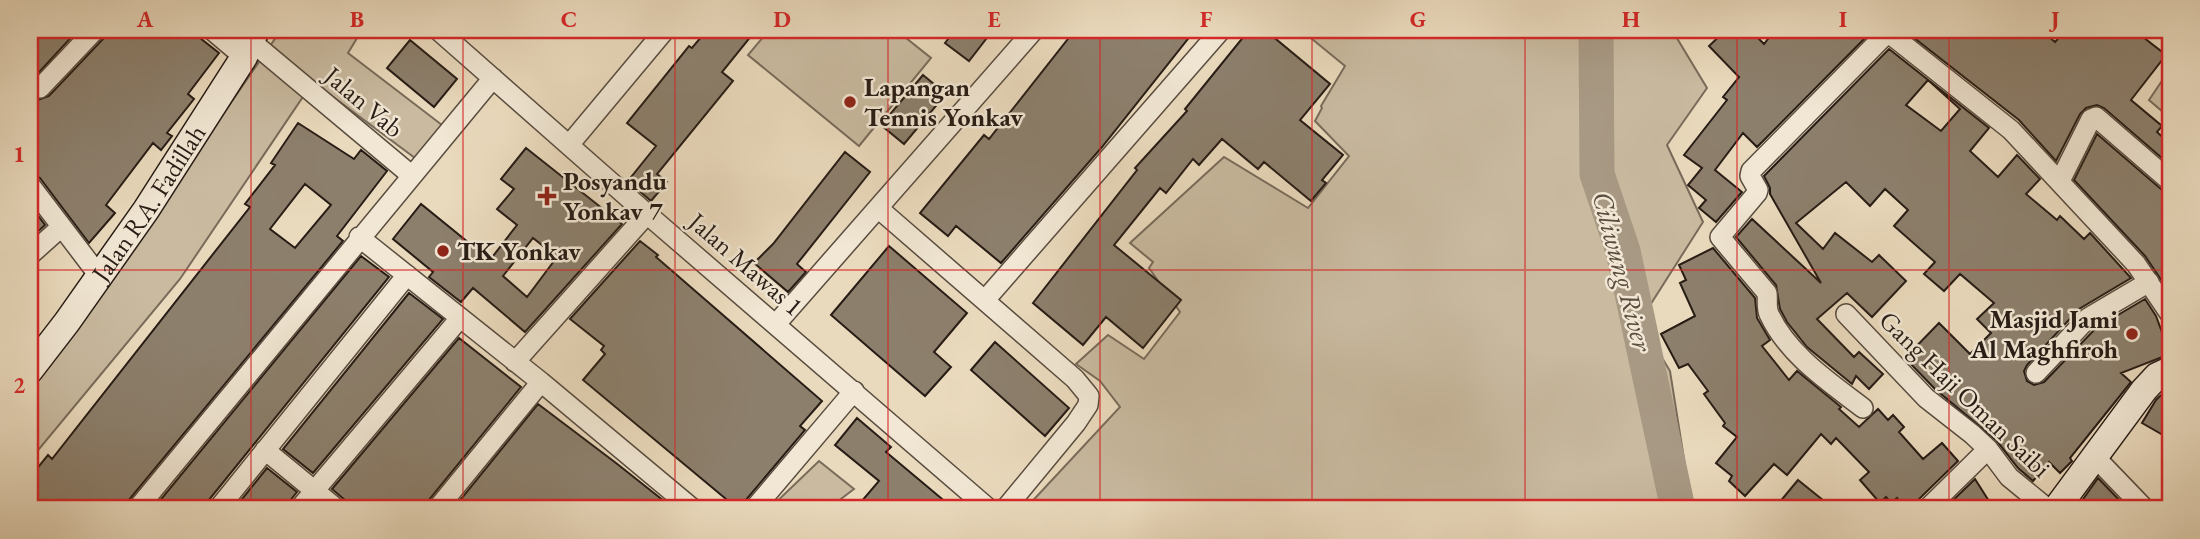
<svg xmlns="http://www.w3.org/2000/svg" width="2200" height="539" viewBox="0 0 2200 539" font-family="'EB Garamond',serif">
  <style>
    .green { fill: #c9baa0; stroke: #786b5a; stroke-width: 2 }
    .lines { fill: none; stroke-linecap: round; stroke-linejoin: round }
    .river { stroke: #a89984; stroke-width: 35 }
    .building { fill: #8c7f6c; stroke: #271c15; stroke-width: 2; fill-rule: evenodd }
    .street-casing { stroke: #584c3f; stroke-width: 22 }
    .secondary-casing { stroke: #271c15; stroke-width: 29 }
    .street { stroke: #f1e7d4; stroke-width: 19 }
    .secondary { stroke: #f1e7d4; stroke-width: 26 }
    .grid { fill: none; stroke: #d62828; stroke-width: 2; stroke-opacity: 0.55 }
    .poi-dot { fill: #8f2418; stroke: #f1e7d4; stroke-width: 2.5 }
    .labels { text-anchor: middle; stroke-width: 5; stroke-linejoin: round; paint-order: stroke }
    .poi-label { font-size: 26px; font-weight: bold; fill: #271c15; stroke: #f1e7d4; text-anchor: start }
    .street-label { font-size: 26px; fill: #271c15; stroke: #f1e7d4 }
    .water-label { font-size: 28px; font-style: italic; fill: #5b4e41; stroke: #f1e7d4 }
    .neatline { fill: none; stroke: #d62828; stroke-width: 2.5 }
    .grid-label { font-size: 23px; text-anchor: middle; font-weight: bold; fill: #d62828 }
  </style>
  <rect width="100%" height="100%" fill="#eadabd"/>
  <filter id="stains"><feTurbulence type="fractalNoise" baseFrequency=".00286" numOctaves="4"/><feColorMatrix values="0 0 0 0 .2 0 0 0 0 .09 0 0 0 0 .02 0 0 0 .5 -.17"/></filter>
  <radialGradient id="worn" r=".72"><stop offset=".6" stop-color="#630" stop-opacity="0"/><stop offset="1" stop-color="#630" stop-opacity=".3"/></radialGradient>
  <path class="green" d="M281,30H362L348,53L442,125L423,164L313,82L180,279L30,460V382L53,361Z
    M769,30H896L931,58L859,146L748,55Z
    M1301,30H1672L1707,88L1667,145L1703,222L1640,321L1670,371L1692,509H1025L1120,407L1100,381L1076,364L1108,335L1144,359L1180,312L1149,268L1153,262L1130,243L1224,157L1308,208L1349,156L1315,121L1322,108L1321,106L1345,66Z
    M2170,69V118L2149,100Z
    M819,461L854,489L833,505L837,509H769Z"/>
  <g class="lines">
    <path class="river" d="M1596,30L1597,174L1623,251L1678,509"/>
  </g>
  <path class="building" d="M30,30H78L30,82Z
    M107,30H181L188,35L191,31L219,53L188,94L194,99L167,133L172,136L161,150L153,143L106,205L115,213L89,243L40,178L30,173V94L38,100L49,96L104,38Z
    M707,30H756L722,72L733,81L657,174L667,182L651,201L628,181L656,146L627,123L689,46L692,48Z
    M955,30H993L969,61L945,43Z
    M1075,30H1195L1102,147L1001,263L956,226L948,236L920,213L984,135L989,139Z
    M1249,30H1265L1330,84L1300,120L1343,155L1322,180L1326,183L1311,201L1264,162L1258,169L1222,139L1199,165L1193,159L1166,193L1160,188L1114,245L1181,300L1143,348L1106,317L1083,345L1033,303L1137,170L1135,168L1187,111L1185,109Z
    M1726,30H1750L1764,44L1775,30H1873L1757,147L1743,133L1715,170L1742,192L1716,222L1699,208L1706,200L1688,185L1702,168L1684,155L1727,100L1723,97L1739,77L1709,46Z
    M1904,30H2041L2055,42L2066,30H2095L2104,37L2110,30H2134L2166,55L2131,100L2162,126L2157,132L2170,144V165L2104,108L2097,105L2086,108L2080,114L2056,161L2019,120Z
    M410,40L457,79L434,107L387,68Z
    M1889,49L1989,128L1970,151L1998,177L2017,155L2040,179L2026,194L2057,220L2060,216L2084,239L2090,233L2131,278L2079,309L2027,365L2024,371L2027,381L2034,385L2044,382L2096,328L2145,299L2156,316L2170,354L2121,373L2131,382L2070,458L2072,461L2060,473L2049,462L2033,481L2018,468L1996,440L1935,389L1905,358L1939,323L1970,354L1991,333L1977,319L1994,303L1960,274L1944,291L1924,274L1935,262L1894,226L1908,210L1885,189L1870,206L1846,182L1796,223L1823,249L1835,233L1872,262L1879,255L1906,281L1872,317L1847,293L1817,319L1854,357L1859,352L1883,374L1869,389L1856,376L1852,384L1807,347L1787,322L1780,309L1776,285L1736,237L1752,219L1821,283L1770,194V188L1764,176ZM1928,80L1960,109L1941,131L1906,105Z
    M923,75L946,94L904,144L881,125Z
    M298,123L354,159L361,150L387,171L337,236L343,241L128,501L125,509H30V477L48,455L52,459L250,207L245,204L275,165L271,163ZM305,184L331,205L295,248L270,229Z
    M2097,134L2162,190L2170,193V293L2145,256L2074,180Z
    M526,148L622,224L525,332L473,288L461,302L429,277L433,272L393,239L421,204L490,260L517,225L497,209L514,189L501,179ZM533,238L557,257L527,297L503,276Z
    M845,152L870,172L797,264L806,272L788,292L754,263L773,244Z
    M30,205L45,225L30,239Z
    M640,241L658,255L656,257L822,401L800,426L805,430L745,501L742,509H738L583,380L605,354L601,350L604,346L570,319Z
    M889,246L967,313L934,352L951,367L925,396L831,315Z
    M1713,248L1755,298L1757,318L1770,340L1762,346L1789,380L1797,371L1841,407L1839,409L1859,427L1878,409L1888,420L1893,415L1904,427L1899,432L1923,459L1942,443L1958,461L1918,500L1915,509H1906L1897,498L1891,503L1886,497L1880,503L1860,480L1869,472L1836,438L1831,444L1821,434L1787,475L1774,464L1745,496L1729,481L1732,476L1716,463L1737,437L1723,426L1725,423L1704,394L1708,391L1688,364L1679,368L1661,334L1695,316L1680,283L1686,280L1679,265Z
    M361,256L389,277L208,501L206,509H153Z
    M409,293L443,319L313,473L283,449Z
    M459,338L521,387L428,501L425,509H349L345,500L332,489Z
    M995,342L1069,408L1045,436L971,370Z
    M2170,387V439L2142,423L2156,400Z
    M538,404L616,463L674,509H453Z
    M857,418L891,447L886,452L954,509H855L879,481L835,445Z
    M267,468L297,492L289,502L287,509H234Z
    M2098,478L2127,508L2128,509H2082L2079,505Z
    M1975,479L1994,509H1944Z
    M1798,480L1834,509H1774Z"/>
  <g class="lines">
    <defs>
      <path id="street" d="M212,30L244,57
        M438,30L647,214L989,509
        M1885,30L2011,130L2136,264L2170,314
        M252,42L411,175
        M40,88L95,30
        M569,145L665,30
        M2060,181L2091,119L2096,117L2170,181
        M30,185L100,277
        M878,208L1075,379L1089,396L1088,405L1076,423L1005,509
        M359,237L541,382L693,509
        M30,255L59,229
        M985,300L1221,30
        M1846,314L1926,398L1972,434L1988,449L2009,477L2048,509
        M776,324L1034,30
        M515,362L647,214
        M2036,373L2088,318L2149,282
        M1863,408C1829,382 1788,355 1769,314C1766,307 1768,300 1767,293L1720,237L1757,193L1758,190L1750,176L1751,171L1888,32
        M265,450L337,509
        M2094,456L2145,509
        M137,509L493,78
        M218,509L407,275
        M299,509L460,318
        M437,509L541,382
        M754,509L854,391
        M1927,509L1988,449"/>
      <g id="secondary">
        <path id="s1" d="M30,370L67,322L146,210L244,57L256,30"/>
        <path d="M2056,509L2144,390L2157,376L2170,370"/>
      </g>
    </defs>
    <use href="#street" class="street-casing"/>
    <use href="#secondary" class="secondary-casing"/>
    <use href="#street" class="street"/>
    <use href="#secondary" class="secondary"/>
  </g>
  <path class="grid" d="M251,30V509M463,30V509M675,30V509M888,30V509M1100,30V509M1312,30V509M1525,30V509M1737,30V509M1949,30V509M30,270H2170"/>
  <g class="poi-dot">
    <circle cx="850" cy="102" r="7"/>
    <path d="M543.5 185.5h7v7h7v7h-7v7h-7v-7h-7v-7h7z"/>
    <circle cx="443" cy="251" r="7"/>
    <circle cx="2132" cy="334" r="7"/>
  </g>
  <g class="labels">
    <g class="poi-label">
      <text x="864" y="96">Lapangan<tspan x="864" dy="30">Tennis Yonkav</tspan></text>
      <text x="563" y="190">Posyandu<tspan x="563" dy="30">Yonkav 7</tspan></text>
      <text x="457" y="260">TK Yonkav</text>
      <text x="2118" y="328" text-anchor="end">Masjid Jami<tspan x="2118" dy="30">Al Maghfiroh</tspan></text>
    </g>
    <g class="street-label">
      <text transform="translate(364 102) rotate(40)" y="9">Jalan Vab</text>
      <text dy="9" stroke="none"><textPath href="#s1" startOffset="205">Jalan RA. Fadillah</textPath></text>
      <text transform="translate(746 264) rotate(41)" y="9">Jalan Mawas 1</text>
      <text transform="translate(1965 394) rotate(44)" y="9">Gang Haji Oman Saibi</text>
    </g>
    <g class="water-label">
      <text transform="translate(1623 271) rotate(75)" y="10">Ciliwung River</text>
    </g>
  </g>
  <rect width="2200" height="539" fill="none" stroke="#eadabd" stroke-width="77"/>
  <rect x="38" y="38" width="2124" height="462" class="neatline"/>
  <g class="grid-label">
    <text x="145" y="27">A</text>
    <text x="357" y="27">B</text>
    <text x="569" y="27">C</text>
    <text x="782" y="27">D</text>
    <text x="994" y="27">E</text>
    <text x="1206" y="27">F</text>
    <text x="1418" y="27">G</text>
    <text x="1631" y="27">H</text>
    <text x="1843" y="27">I</text>
    <text x="2055" y="27">J</text>
    <text x="19" y="162">1</text>
    <text x="19" y="393">2</text>
  </g>
  <rect width="100%" height="100%" filter="url(#stains)"/>
  <rect width="100%" height="100%" fill="url(#worn)"/>
</svg>
